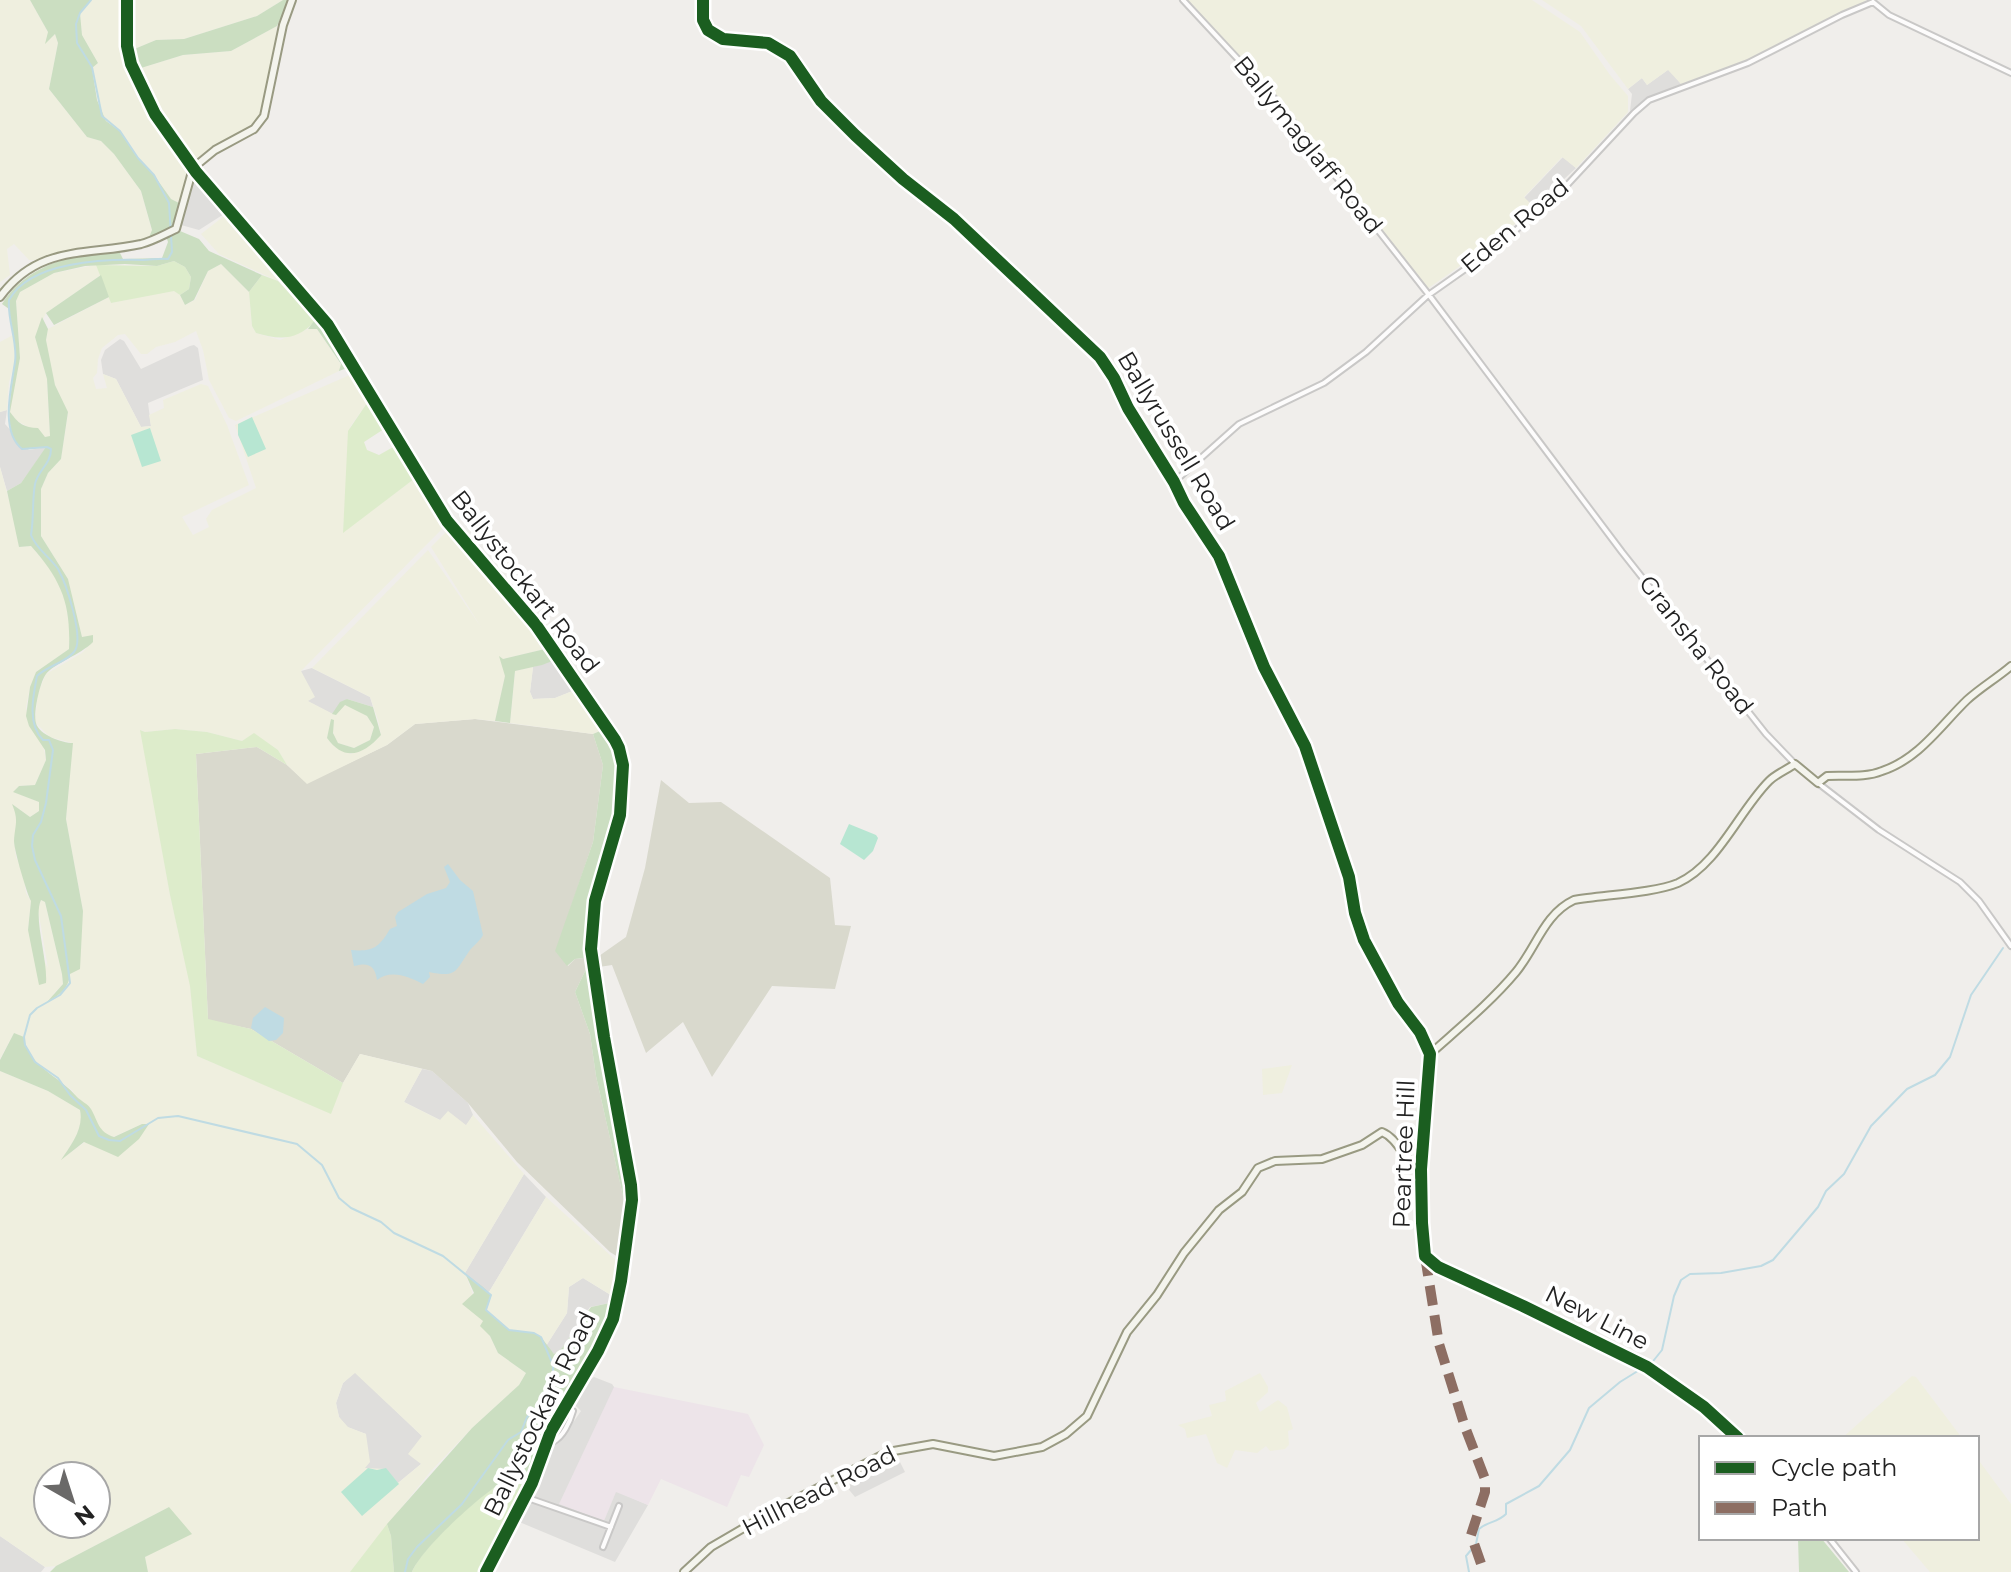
<svg xmlns="http://www.w3.org/2000/svg" width="2011" height="1572" viewBox="0 0 2011 1572" font-family="Montserrat,sans-serif">
  <style>
    .residential { fill: #dfdedc }
    .industrial { fill: #ede4e9 }
    .construction { fill: #d9d9cd }
    .farmland { fill: #efefdf; fill-rule: evenodd }
    .grass { fill: #ddeccb }
    .forest { fill: #cbdec1 }
    .pitch { fill: #b7e6d2 }
    .water { fill: #bfdbe3 }
    .lines { fill: none; stroke-linecap: round; stroke-linejoin: round }
    .stream { stroke: #bfdbe3; stroke-width: 2 }
    .street-casing { stroke: #c9c8c7; stroke-width: 8 }
    .secondary-casing { stroke: #999a82; stroke-width: 10 }
    .street { stroke: #fdfcfc; stroke-width: 4 }
    .secondary { stroke: #f4f4ed; stroke-width: 6 }
    .quiet { stroke: #8d6e63; stroke-width: 10; stroke-dasharray: 20 10; stroke-linecap: butt }
    .cycleway-casing { stroke: #fff; stroke-width: 17 }
    .cycleway { stroke: #1b5e20; stroke-width: 12 }
    .labels { text-anchor: middle; stroke-width: 8; stroke-linejoin: round; paint-order: stroke }
    .street-label { font-size: 24px; fill: #222; stroke: #fff }
  </style>
  <rect width="100%" height="100%" fill="#f0eeeb"/>
  <path class="residential" d="M1669,69L1681,84L1650,97L1630,111L1632,94L1628,89L1642,78L1647,85Z
    M1563,157L1576,168L1534,207L1524,198Z
    M195,180L201,183L224,214L199,230L181,225L184,206Z
    M120,339L124,341L141,369L190,346L194,345L198,348L203,380L148,403L151,426L141,427L116,379L103,374L101,360L105,350Z
    M7,410L5,424L29,450L47,447L21,483L7,491L0,467V412Z
    M560,658L580,688L555,698L533,699L530,692L533,667Z
    M312,668L370,697L373,707L347,699L332,714L307,701L301,671Z
    M422,1069L432,1071L468,1103L473,1115L466,1126L440,1120L404,1102Z
    M524,1174L546,1197L489,1292L481,1288L465,1273Z
    M583,1278L614,1297V1302L590,1307L562,1348L554,1354L546,1346L567,1313L569,1287Z
    M355,1372L422,1436L421,1464L398,1483L364,1468L366,1434L347,1427L339,1417L336,1403L343,1383Z
    M594,1377L612,1384L614,1387L616,1491L648,1505L615,1562L517,1521L532,1496L548,1449L559,1443L581,1411L575,1405L589,1380Z
    M896,1454L905,1472L855,1497L841,1480Z
    M0,1536L45,1567L41,1572H0Z"/>
  <path class="industrial" d="M614,1387L748,1414L764,1445L749,1477L741,1475L727,1507L661,1479L648,1505L616,1492L604,1521L559,1504Z"/>
  <path class="construction" d="M475,719L593,734L603,765L593,842L556,951L568,966L575,959L599,956L626,937L645,868L661,780L689,803L721,802L830,878L835,925L851,926L835,989L772,986L712,1077L683,1022L646,1053L612,965L586,969L575,992L590,1034L596,1076L627,1214L618,1257L610,1252L517,1162L468,1103L432,1071L360,1054L343,1083L251,1029L208,1020L196,754L257,747L287,765L307,783L387,745L415,724Z"/>
  <path class="farmland" d="M0,0H30L48,32L47,42L55,34L58,43L49,89L87,137L101,141L114,154L141,191L152,231L148,240L97,245L64,251L43,260H29L14,244L7,249L10,275L0,282Z
    M91,0H123L124,46L135,80L189,169L179,203L171,199L154,175L138,158L120,131L102,116L92,67L98,63L82,35L80,13Z
    M132,0H283L257,16L184,39L156,40L132,50Z
    M1187,0H1532L1580,32L1610,75L1628,96V112L1576,168L1562,157L1524,197L1534,207L1493,243L1427,289L1270,88Z
    M1542,0H1865L1866,1L1747,60L1681,84L1668,70L1647,85L1642,78L1628,89L1581,26Z
    M277,26L273,62L259,121L201,156L197,158L186,151L152,100L141,77V68L183,55L231,51Z
    M224,216L278,281L219,254L201,234Z
    M221,264L249,292L252,326L256,333L280,340L308,329H317L341,365L339,371L236,421L229,418L209,380L203,350L196,331L175,342L156,347L147,354H141L125,334L118,335L102,348L98,359L97,373L93,378L96,389L107,388L103,374L116,379L141,427L151,426L149,415L164,408L163,400L201,384L208,386L227,425L249,485L182,517L193,535L209,527L206,519L212,510L256,488L235,425L352,374L367,403L350,427L343,532L414,479L445,526L301,671L315,697L308,701L335,715L344,705L353,708L367,716L374,727L370,740L354,748L338,743L335,739L332,728L334,720L327,737L331,743L351,754L381,735L378,720L370,697L312,668L428,550L481,627L431,547L449,529L523,608L551,645L545,649L503,659L505,676L495,721L475,719L415,724L387,745L307,784L287,765L278,750L254,734L242,741L207,732L175,729L145,732L141,730L170,895L190,984L197,1056L330,1113L343,1083L360,1054L422,1069L404,1102L440,1120L448,1111L466,1125L473,1115L524,1174L465,1273L483,1322L481,1326L490,1336L498,1353L526,1373L519,1385L472,1428L430,1472L350,1572H148L145,1558L169,1507L56,1566L45,1567L0,1536V1071L48,1091L80,1110L82,1119L77,1135L63,1158L85,1142L118,1156L142,1124L113,1137L105,1135L96,1124L90,1108L77,1098L72,1090L35,1062L25,1045L14,1033L0,1059V467L16,525L19,547L31,546L57,577L65,600L70,629L69,649L36,672L30,687L26,707L29,726L43,744L46,760L35,785L19,786L14,792L39,802V811L30,817L13,805L18,820L14,840L16,857L23,872L26,893L31,901L28,930L48,968L38,909L41,900L45,902L62,974L63,984L53,994L60,995L70,974L83,911L66,819L72,743L50,737L35,722L38,693L46,674L82,653L92,642L93,636L82,637L68,579L41,536V489L48,473L61,459L68,413L55,385L49,361L46,340L48,329L109,297L111,303L174,290L180,295L185,305L195,300L208,271ZM355,1373L422,1436L408,1454L421,1464L398,1483L386,1469L365,1468L370,1462L366,1434L348,1427L339,1417L336,1403L343,1383ZM48,1476H96V1524H48Z
    M96,265L101,275L46,313L35,337L47,379L50,437H45L16,420L9,412L20,358L16,301L20,292L54,273Z
    M13,335L15,361L9,382L7,410L0,412V342Z
    M533,667L530,692L533,699L555,698L580,688L607,728L593,734L510,723L515,671Z
    M1292,1065L1282,1093L1263,1095L1262,1069Z
    M546,1197L620,1264L614,1297L583,1278L569,1287L567,1313L546,1346L541,1337L534,1333L509,1330L486,1310L491,1295L489,1292Z
    M1260,1373L1268,1387V1392L1256,1403L1260,1412L1278,1400L1287,1407L1293,1429L1288,1431L1289,1445L1285,1449L1270,1451L1266,1446L1257,1453L1235,1450L1227,1468L1217,1463L1206,1434L1187,1438L1185,1429L1178,1425L1212,1416L1209,1405L1226,1401L1225,1391Z
    M1912,1376L1916,1377L1962,1438H1842Z
    M1977,1458L2011,1504V1572H1930L1901,1538H1977Z"/>
  <path class="grass" d="M174,261L185,267L191,277L189,289L180,295L174,291L111,303L96,265L157,266Z
    M262,275L278,281L315,321C297,341 279,340 256,333L252,326L249,292Z
    M367,403L384,429L364,442L367,450L379,455L395,446L414,479L343,533L348,431Z
    M175,729L207,732L242,741L254,733L278,750L287,765L257,747L196,754L208,1019L251,1029L343,1083L331,1114L197,1056L190,986L170,895L140,730L145,732Z
    M519,1473L532,1483L520,1496L483,1572H412C422,1546 492,1482 519,1473Z
    M387,1524L391,1536L394,1572H350Z"/>
  <path class="forest" d="M30,0H91L80,13L82,35L98,63L92,68L97,100L106,121L120,131L138,158L154,175L171,199L179,203L172,226L148,240L152,230L141,191L114,154L101,141L87,137L49,89L58,43L55,34L45,44L48,32Z
    M283,0H289L277,26L231,51L183,55L141,68L132,50L156,40L184,39L257,16Z
    M227,214L326,327L347,368L339,371L341,364L317,329H308L314,321L224,216Z
    M180,231L199,239L209,251L262,275L249,292L221,264L208,271L194,300L185,305L180,295L189,289L191,277L185,267L174,261L157,266L125,264L85,266L54,273L20,292L16,301L20,358L10,412C18,423 24,428 38,428L45,437L50,436L47,379L35,337L42,317L48,329L46,340L55,385L68,412L61,459L48,473L41,489V536L68,579L82,637L93,635V642C80,655 55,663 46,674C40,682 33,713 36,723C39,735 62,743 73,743L66,819L83,911L80,969L70,974C69,988 60,995 47,1002L63,984L62,974L45,902L41,900C33,917 48,960 46,983L39,985L28,930L31,901C27,894 14,850 14,841C15,824 19,821 12,804L30,817L39,811V802L13,792L19,786L35,785L46,760L45,750L29,726L26,716L30,687L36,672L69,649C71,603 61,580 31,546L19,547L7,491L21,483L46,447L22,449C0,431 13,388 15,360C16,344 11,325 9,309L2,304C27,264 74,254 118,249L123,259L162,258L168,242L166,236Z
    M101,275L109,297L54,325L46,313Z
    M551,645L560,658L542,665L515,671L510,723L495,721L505,676L499,656L503,659L545,649Z
    M347,699L373,707L381,735C364,754 345,763 327,738L331,719L334,720L333,733L338,743L354,748L370,740L374,727L367,716L345,705L336,715L332,714L340,702Z
    M607,728C644,784 605,844 593,901C589,920 588,938 590,957L575,959L567,966L555,951L593,842L603,765L593,734Z
    M591,968L601,1038L629,1186L627,1214L596,1076L590,1034L575,992L586,969Z
    M14,1033L24,1037C27,1066 60,1076 77,1097C81,1101 88,1104 91,1109C98,1121 98,1132 114,1137L142,1124H149L139,1139L118,1157L84,1142L61,1160C71,1145 84,1129 80,1110L48,1091L0,1071V1060Z
    M465,1273C473,1280 485,1287 491,1295L486,1310L509,1330L534,1333L541,1337L554,1354L562,1348L591,1307L614,1302L601,1339L543,1438L528,1479L519,1473C493,1482 422,1547 412,1572H394L391,1536L387,1524L472,1428L519,1385L526,1373L498,1353L490,1336L480,1326L483,1321L462,1304L474,1293Z
    M169,1507L192,1534L145,1557L148,1572H50L56,1566Z
    M1798,1538H1821L1849,1572H1799Z"/>
  <path class="pitch" d="M252,417L266,449L248,457L238,435V424Z
    M150,428L161,461L142,467L131,435Z
    M849,824L876,835L878,838L873,851L864,860L840,844Z
    M368,1468L377,1470L386,1468L399,1484L362,1516L341,1492Z"/>
  <path class="water" d="M448,864L460,880L473,891L483,935C480,941 474,945 470,950C455,971 458,978 429,972L430,977L423,984C409,977 391,969 377,980C375,965 368,962 354,966L351,950C374,952 379,947 390,929L397,926L395,917L398,912L427,894L446,888L450,882L444,867Z
    M265,1007L284,1018L283,1033L276,1040L269,1041L251,1028L253,1018Z"/>
  <g class="lines">
    <path class="stream" d="M91,0L80,13L76,24L77,43L92,67L102,116L120,131L138,158L154,175L169,203L172,252L168,259C160,258 151,260 143,260C105,259 30,261 9,300C7,320 18,342 15,362C11,389 0,431 22,449L47,447L51,449C51,464 38,470 35,484C32,501 34,517 31,535C36,549 50,557 58,569C66,583 85,639 74,652C65,663 47,666 37,676C33,696 27,724 43,740H49L53,750L46,803L41,822L33,835L32,846L35,860L61,916L70,983L60,995L37,1008L30,1015L24,1037L25,1045L35,1062L58,1078L70,1095L86,1110L99,1136L109,1140L120,1141L158,1118L178,1116L297,1144L322,1165L339,1198L351,1208L381,1222L394,1233L443,1256L491,1295L486,1310L509,1330L534,1333L541,1337L553,1365V1383L541,1403L527,1417L521,1432L508,1440L462,1504L417,1547L408,1559L405,1572
      M1650,1365L1662,1350L1674,1296L1681,1280L1690,1274L1721,1273L1761,1266L1773,1260L1818,1207L1826,1191L1844,1174L1871,1126L1907,1089L1935,1075L1950,1057L1971,995L2003,948
      M1469,1572L1466,1556L1476,1544L1479,1529C1488,1521 1497,1523 1506,1514V1504L1539,1486L1570,1450L1589,1408L1620,1382L1641,1369"/>
    <defs>
      <path id="street" d="M127,0V46L131,64L155,114L196,172L328,325L447,521L536,625L615,740L619,748L623,765L620,815L595,901L591,949L604,1037L631,1185L632,1200L621,1281L613,1319L598,1351L551,1431L532,1483L486,1572
        M703,0V20L708,30L723,39L768,43L790,56L827,108L903,179L954,219L1079,336L1109,368L1128,408L1174,482L1184,503L1219,556L1264,667L1305,746L1349,877L1355,913L1364,940L1398,1003L1420,1032L1430,1054
        M1183,0L1275,99L1429,295L1622,552L1766,734L1795,764
        M1873,2L1889,15L2011,73
        M1174,482L1239,424L1324,383L1366,352L1427,296L1498,246L1568,184L1634,113L1649,100L1748,63L1842,15L1873,2
        M1818,783L1879,830L1960,882L1979,901L2011,946
        M1421,1169L1424,1253L1432,1264L1647,1367L1704,1407L1738,1438
        M547,1440L553,1442C563,1437 570,1422 573,1411
        M525,1497L611,1527
        M1829,1538L1856,1572
        M603,1547L619,1506"/>
      <path id="secondary" d="M0,297C39,244 87,256 141,244C153,241 165,234 176,229L193,168L215,150L254,129L264,116L283,25L292,0
        M684,1572L711,1547L773,1511L888,1452L933,1444L994,1456L1042,1447L1066,1434L1087,1416L1127,1332L1157,1295L1184,1253L1219,1210L1242,1192L1258,1168L1275,1161L1322,1159L1362,1145L1382,1132C1399,1139 1404,1162 1421,1169L1430,1054C1459,1028 1491,1002 1516,972C1536,948 1544,914 1574,900C1602,895 1654,893 1678,883C1718,865 1739,811 1769,781C1776,774 1786,770 1795,764L1818,783L1827,776C1846,775 1865,778 1882,771C1919,759 1941,725 1967,700C1980,688 1997,678 2011,666"/>
    </defs>
    <use href="#street" class="street-casing"/>
    <use href="#secondary" class="secondary-casing"/>
    <use href="#street" class="street"/>
    <use href="#secondary" class="secondary"/>
    <path class="quiet" d="M1425,1256L1439,1344L1465,1427L1485,1479V1492L1471,1535L1484,1572"/>
    <defs>
      <path id="cycleway" d="M127,0V46L131,64L155,114L196,172L328,325L447,521L536,625L615,740L619,748L623,765L620,815L595,901L591,949L604,1037L631,1185L632,1200L621,1281L613,1319L598,1351L551,1431L532,1483L486,1572
        M703,0V20L708,30L723,39L768,43L790,56L821,101L855,135L903,179L954,219L1100,357L1114,378L1128,408L1174,482L1184,503L1219,556L1264,667L1305,746L1349,877L1355,913L1364,940L1398,1003L1420,1032L1430,1054L1421,1169L1422,1223L1425,1256L1438,1267L1523,1306L1647,1367L1704,1407L1738,1438"/>
    </defs>
    <use href="#cycleway" class="cycleway-casing"/>
    <use href="#cycleway" class="cycleway"/>
  </g>
  <g class="labels">
    <g class="street-label">
      <text transform="translate(1308 145) rotate(51)" y="8">Ballymaglaff Road</text>
      <text transform="translate(1515 226) rotate(-40)" y="8">Eden Road</text>
      <text transform="translate(1176 441) rotate(59)" y="8">Ballyrussell Road</text>
      <text transform="translate(525 582) rotate(52)" y="8">Ballystockart Road</text>
      <text transform="translate(1696 645) rotate(52)" y="8">Gransha Road</text>
      <text transform="translate(1404 1154) rotate(-88)" y="8">Peartree Hill</text>
      <text transform="translate(1597 1318) rotate(27)" y="8">New Line</text>
      <text transform="translate(540 1414) rotate(-64)" y="8">Ballystockart Road</text>
      <text transform="translate(819 1491) rotate(-27)" y="8">Hillhead Road</text>
    </g>
  </g>
  <rect x="1699" y="1436" width="280" height="104" fill="#ffffff" stroke="#a7a7a7" stroke-width="2"/>
  <rect x="1715" y="1462" width="40" height="12" fill="#1b5e20" stroke="#a7a7a7" stroke-width="2"/>
  <text x="1771" y="1476" font-size="24" fill="#222222">Cycle path</text>
  <rect x="1715" y="1502" width="40" height="12" fill="#8d6e63" stroke="#a7a7a7" stroke-width="2"/>
  <text x="1771" y="1516" font-size="24" fill="#222222">Path</text>
  <g transform="translate(72 1500) rotate(141)"><circle r="38" fill="#ffffff" stroke="#a7a7a7" stroke-width="2"/>
  <path d="M0-6L14 30L0 20L-14 30Z" fill="#6a6968"/>
  <text y="-12" font-size="22" font-weight="bold" text-anchor="middle" fill="#222222">N</text>
  </g>
</svg>
